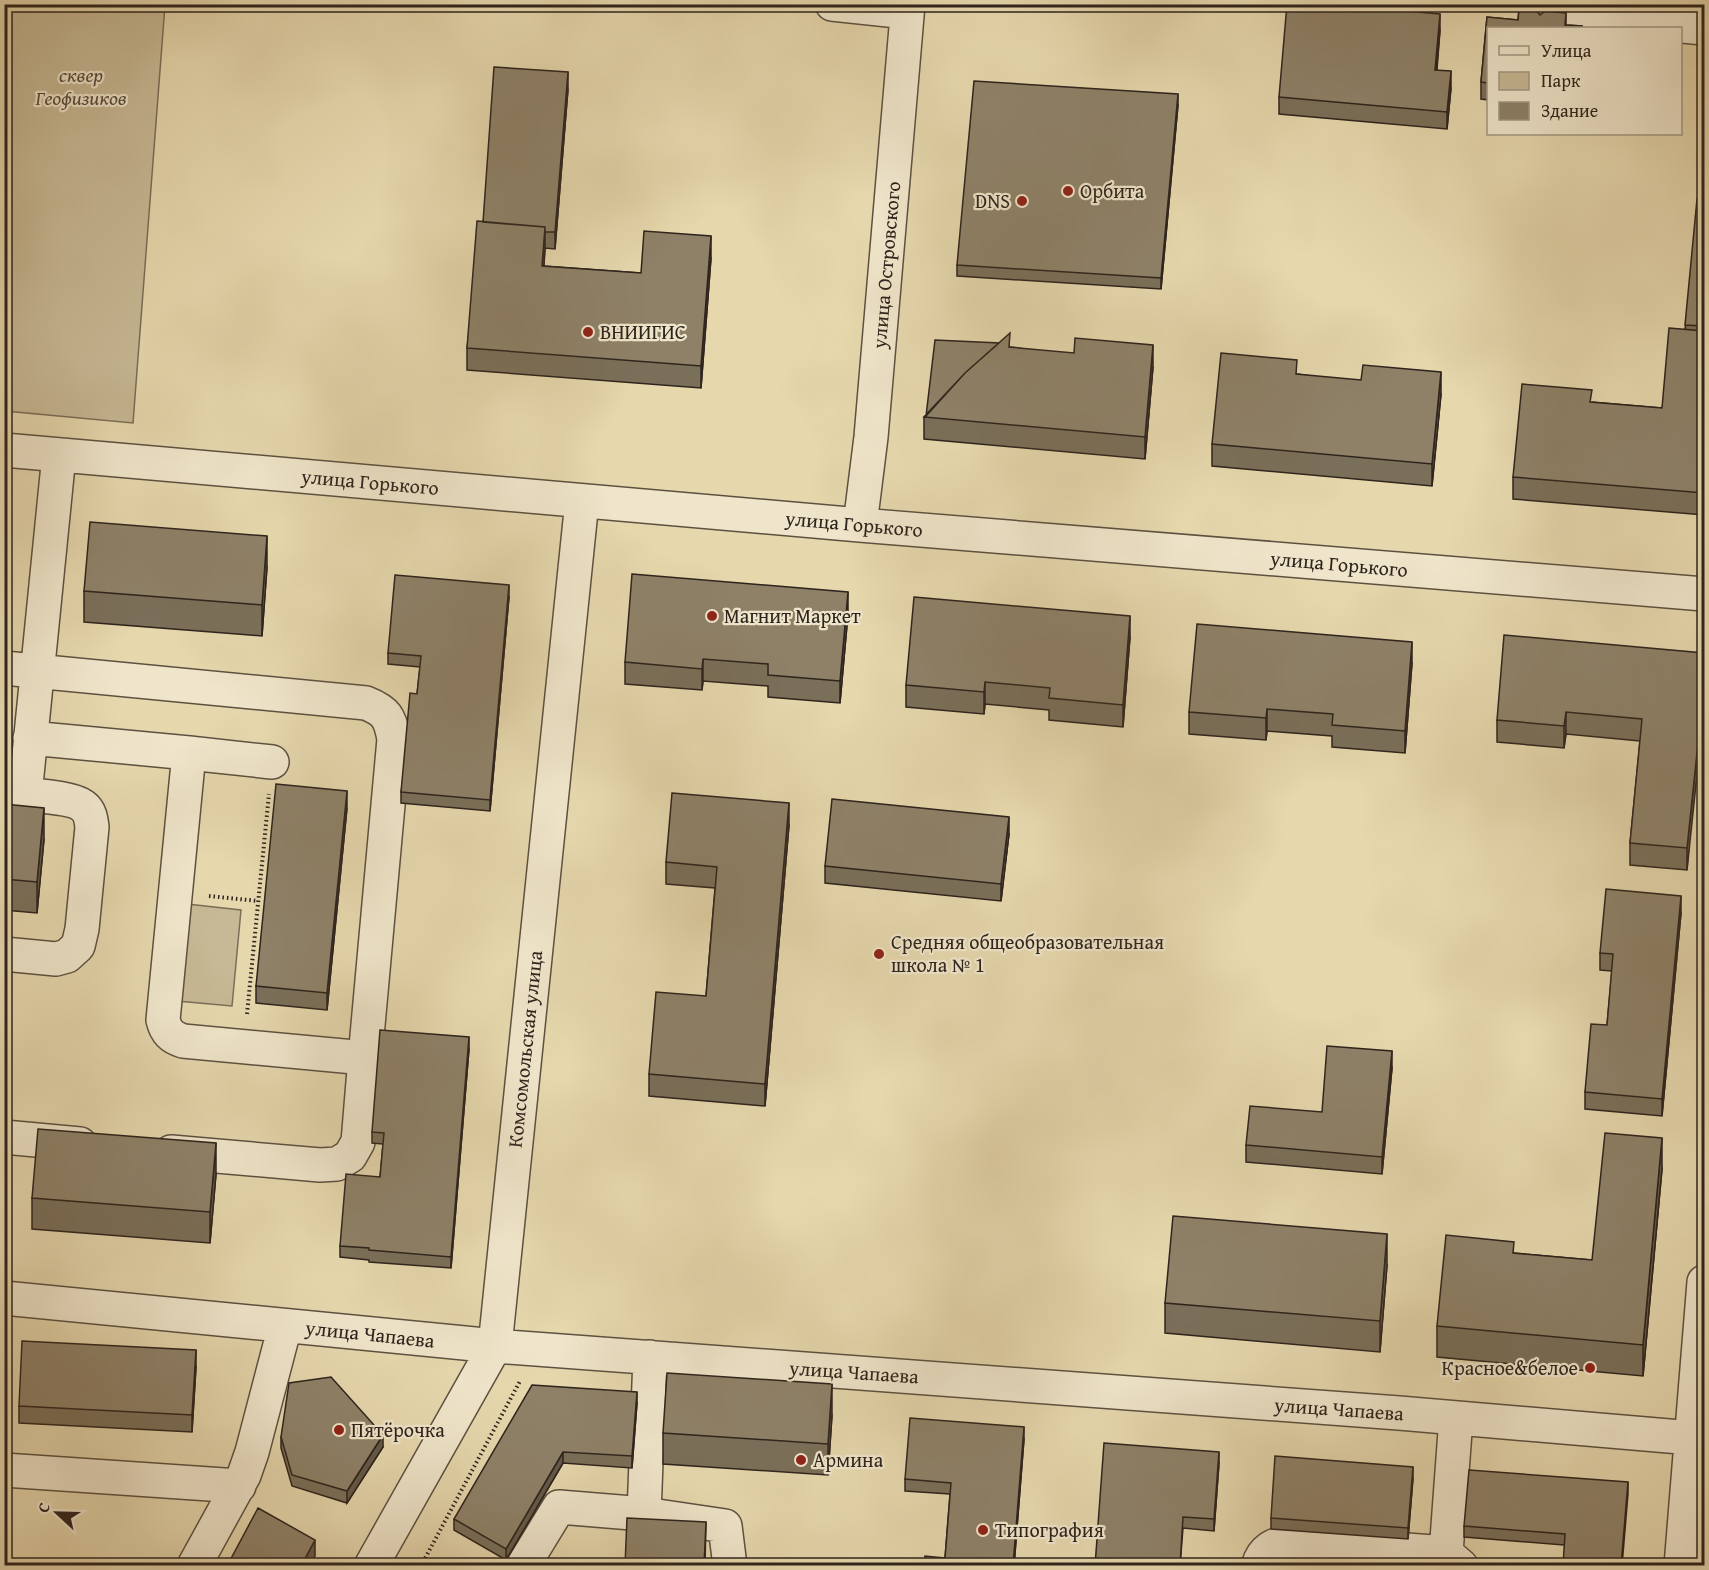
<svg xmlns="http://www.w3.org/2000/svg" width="1709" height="1570" viewBox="0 0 1709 1570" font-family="'Gentium Book Plus',serif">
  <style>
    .green { fill: #c7b995; stroke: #7a6e59; stroke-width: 1.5 }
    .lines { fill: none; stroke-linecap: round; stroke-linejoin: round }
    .minor-casing { stroke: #5c5141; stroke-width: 36 }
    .path { stroke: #2e241d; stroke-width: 4; stroke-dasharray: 1.5 3; stroke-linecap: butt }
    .minor { stroke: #efe5ca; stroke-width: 33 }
    .wall { fill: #7a6f59; stroke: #2e241d; stroke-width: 1.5 }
    .shaded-wall { fill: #635a49; stroke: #2e241d; stroke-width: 1.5 }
    .building { fill: #8e8168; stroke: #2e241d; stroke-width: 1.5 }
    .poi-dot { fill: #8f2418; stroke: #efe5ca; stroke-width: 2 }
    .labels { text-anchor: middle; stroke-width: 4.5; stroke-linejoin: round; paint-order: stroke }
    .park-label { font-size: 20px; font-style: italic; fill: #54493b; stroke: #efe5ca }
    .poi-label { font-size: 20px; fill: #2e241d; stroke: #efe5ca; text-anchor: start }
    .street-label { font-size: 20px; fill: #2e241d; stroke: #efe5ca }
  </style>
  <rect width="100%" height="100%" fill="#e6d7ad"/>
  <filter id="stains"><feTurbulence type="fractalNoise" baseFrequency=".00333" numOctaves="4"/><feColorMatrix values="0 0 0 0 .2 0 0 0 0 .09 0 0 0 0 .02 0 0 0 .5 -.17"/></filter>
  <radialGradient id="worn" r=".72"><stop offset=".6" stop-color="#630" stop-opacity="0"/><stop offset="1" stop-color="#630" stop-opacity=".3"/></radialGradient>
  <path class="green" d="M4,5H165L133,423L5,411Z
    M187,904L241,910L232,1006L177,1001Z"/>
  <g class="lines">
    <defs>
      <path id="minor" d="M832,4L907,12
        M1574,16L1704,28
        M4,450L860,525L1704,594
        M860,525L871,437L908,4
        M4,668L366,703C386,711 390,717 394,739L365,1058
        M30,738L189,753
        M4,793C22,795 71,796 83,806C90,811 91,819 92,827L82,929L78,946L67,956L56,959L4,954
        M25,795L59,455
        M4,1137L80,1144
        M171,1152L320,1165L337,1164L350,1156L358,1142L365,1058L183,1041C171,1037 166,1032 163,1020L189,753L272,762
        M4,1298L495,1346L1399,1413L1704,1439
        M1456,1418L1446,1553L1461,1566
        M4,1470L239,1486
        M644,1514L650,1357
        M194,1566L244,1475L252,1452L285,1326
        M371,1566L495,1346L582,501
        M523,1566L559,1507L644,1514L725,1526L730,1566
        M1258,1566C1263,1549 1274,1544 1290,1541L1446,1553
        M1681,1566L1704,1282"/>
    </defs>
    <use href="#minor" class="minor-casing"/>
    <path class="path" d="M209,896L258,901
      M247,1014L269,794
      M421,1566L520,1381"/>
    <use href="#minor" class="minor"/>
  </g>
  <path class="wall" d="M1339,4H1385V9L1440,30L1437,70L1451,88L1447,129L1279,114V97Z
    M1519,9L1536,10L1540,15L1545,11L1566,13V25L1582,26V28H1488V100L1481,99V82L1487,17L1518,20Z
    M568,89L555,249L545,248L544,266L641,273L711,258L701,388L467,370V348L483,222Z
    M1178,105L1161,289L957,276V265Z
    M1704,199V515L1513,499V477L1592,402L1662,408L1685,329Z
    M1010,347L1153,367L1145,459L924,439V417Z
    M1297,374L1441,394L1432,486L1212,466V444Z
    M267,567L262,636L84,622V591Z
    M509,597L490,811L401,803V792L417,694L420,667L388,664V653Z
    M848,614L840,703L768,697V686L703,681L702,690L625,684V662Z
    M1130,637L1123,727L1049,720V710L985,704L984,714L906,707V685Z
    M1704,653L1687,870L1630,865V843L1640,741L1566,734L1564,748L1497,742V720Z
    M1412,663L1405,753L1332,747V736L1267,731L1266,740L1189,734V712Z
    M4,804L44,839L37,913L4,910Z
    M347,808L327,1010L256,1003V986Z
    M789,825L765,1106L649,1096V1074L706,996L715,888L666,884V862Z
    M1009,834L1001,901L825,883V866Z
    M1681,913L1662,1116L1585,1109V1092L1607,1025L1612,971L1600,970V953Z
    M469,1049L451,1268L369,1262V1260L340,1257V1246L380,1177L383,1144L372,1143V1132Z
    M1392,1068L1382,1174L1246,1162V1145L1322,1112Z
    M1662,1169L1643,1376L1437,1357V1326L1514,1253L1592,1260Z
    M216,1174L210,1243L32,1229V1198Z
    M1387,1265L1380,1352L1165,1333V1303Z
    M196,1367L192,1432L19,1423V1406Z
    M637,1403L632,1468L563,1463L506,1560L454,1530V1519Z
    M832,1415L828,1475L663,1464V1433Z
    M281,1437L383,1447L347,1503L292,1486L281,1448Z
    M1024,1439L1014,1566H924L945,1558L950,1494L905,1491V1479Z
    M1219,1463L1214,1531L1183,1528L1180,1566H1095Z
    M1413,1478L1408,1539L1271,1529V1518Z
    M1628,1494L1564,1545L1464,1537V1526Z"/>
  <path class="shaded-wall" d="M1440,14V30L1435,87V70Z
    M1451,71V88L1447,129V112Z
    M568,72V89L555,249V232Z
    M1178,94V105L1161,289V278Z
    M545,227V249L542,288V266Z
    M711,236V258L701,388V366Z
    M1153,345V367L1145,459V437Z
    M1441,372V394L1432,486V464Z
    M267,536V567L262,636V605Z
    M509,585V597L490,811V800Z
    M848,592V614L840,703V681Z
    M1130,616V637L1123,727V705Z
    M1412,642V663L1405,753V731Z
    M703,659V681L702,690V669Z
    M985,682V704L984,714V692Z
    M1704,686V708L1687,870V848Z
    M1267,709V731L1266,740V718Z
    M1566,712V734L1564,748V726Z
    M347,791V808L327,1010V993Z
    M789,803V825L765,1106V1084Z
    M44,808V839L37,913V882Z
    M1009,817V834L1001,901V884Z
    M1681,896V913L1662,1116V1099Z
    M469,1037V1049L451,1268V1257Z
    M1392,1051V1068L1382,1174V1157Z
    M1662,1138V1169L1643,1376V1345Z
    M216,1143V1174L210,1243V1212Z
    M1387,1234V1265L1380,1352V1321Z
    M196,1350V1367L192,1432V1415Z
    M832,1384V1415L828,1475V1444Z
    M637,1392V1403L632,1468V1456Z
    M1024,1427V1439L1014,1566H1013Z
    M383,1435V1447L347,1503V1491Z
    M563,1452V1463L506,1560V1549Z
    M1219,1452V1463L1214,1531V1519Z
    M1413,1467V1478L1408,1539V1528Z
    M1628,1482V1494L1622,1566H1621Z
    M706,1522L705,1566H704Z
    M315,1540V1556L310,1566H301Z"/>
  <path class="building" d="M1287,4H1384V9L1440,14L1435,70L1451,71L1447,112L1279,97Z
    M1519,9L1536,10L1540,15L1545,11L1566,13L1565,25L1582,26L1581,28H1488V83L1481,82L1487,17L1518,20Z
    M494,67L568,72L555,232H545V227L483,222Z
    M974,81L1178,94L1161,278L957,265Z
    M1697,199H1704V326L1685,325Z
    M477,221L545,227L542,266L641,273L644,231L711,236L701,366L467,348Z
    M1669,328L1704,331V493L1513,477L1522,384L1592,390L1590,402L1662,408Z
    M1010,333L1009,347L1074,353L1075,338L1153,345L1145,437L924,417L965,373Z
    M935,340L999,343L965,373L926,416Z
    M1221,353L1297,360L1296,374L1361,380L1363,365L1441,372L1432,464L1212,444Z
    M90,522L267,536L262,605L84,591Z
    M632,574L848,592L840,681L768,675V664L703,659L702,669L625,662Z
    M395,575L509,585L490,800L401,792L410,693L417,694L421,656L388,653Z
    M914,597L1130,616L1123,705L1049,698L1050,688L985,682L984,692L906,685Z
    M1197,624L1412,642L1405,731L1332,725L1333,714L1267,709L1266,718L1189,712Z
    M1504,635L1704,653V686L1687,848L1630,843L1642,719L1566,712L1564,726L1497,720Z
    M276,784L347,791L327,993L256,986Z
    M672,793L789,803L765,1084L649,1074L656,992L706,996L717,867L666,862Z
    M832,799L1009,817L1001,884L825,866Z
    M4,804L44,808L37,882L4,879Z
    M1606,889L1681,896L1662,1099L1585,1092L1591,1024L1607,1025L1613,954L1600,953Z
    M380,1030L469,1037L451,1257L369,1250V1248L340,1246L346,1174L380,1177L384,1133L372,1132Z
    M1327,1046L1392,1051L1382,1157L1246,1145L1250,1106L1322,1112Z
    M38,1129L216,1143L210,1212L32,1198Z
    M1605,1133L1662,1138L1643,1345L1437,1326L1446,1235L1514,1242L1513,1253L1592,1260Z
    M1173,1216L1387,1234L1380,1321L1165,1303Z
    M22,1341L196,1350L192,1415L19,1406Z
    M667,1373L832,1384L828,1444L663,1433Z
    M331,1377L383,1435L347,1491L292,1475L281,1437L289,1383Z
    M532,1385L637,1392L632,1456L563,1452L506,1549L454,1519Z
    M910,1418L1024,1427L1013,1566H924L925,1556L945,1558L951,1483L905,1479Z
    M1104,1443L1219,1452L1214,1519L1183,1517L1180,1566H1095Z
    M1275,1456L1413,1467L1408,1528L1271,1518Z
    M1469,1470L1628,1482L1621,1566H1563L1565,1534L1464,1526Z
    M258,1508L315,1540L301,1566H227Z
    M627,1518L706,1522L704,1566H625Z
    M429,1560L438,1566H426Z"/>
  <g class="poi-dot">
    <circle cx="1068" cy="191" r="6"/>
    <circle cx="1022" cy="201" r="6"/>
    <circle cx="588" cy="332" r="6"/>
    <circle cx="712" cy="616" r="6"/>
    <circle cx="879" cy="954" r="6"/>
    <circle cx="1590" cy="1368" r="6"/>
    <circle cx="339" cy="1430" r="6"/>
    <circle cx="801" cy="1460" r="6"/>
    <circle cx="983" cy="1530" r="6"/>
  </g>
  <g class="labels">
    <g class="park-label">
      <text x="81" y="82">cквер<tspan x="81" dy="23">Геофизиков</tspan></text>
    </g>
    <g class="poi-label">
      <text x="1080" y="198">Орбита</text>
      <text x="1010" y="208" text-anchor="end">DNS</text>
      <text x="600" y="339">ВНИИГИС</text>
      <text x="724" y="623">Магнит Маркет</text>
      <text x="891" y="949">Средняя общеобразовательная<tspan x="891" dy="23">школа № 1</tspan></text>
      <text x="1578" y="1375" text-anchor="end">Красное&amp;белое</text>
      <text x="351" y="1437">Пятёрочка</text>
      <text x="813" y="1467">Армина</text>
      <text x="995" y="1537">Типография</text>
    </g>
    <g class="street-label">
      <text transform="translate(886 265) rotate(-85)" y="7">улица Островского</text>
      <text transform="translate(370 482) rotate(5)" y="7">улица Горького</text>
      <text transform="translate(854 524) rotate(5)" y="7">улица Горького</text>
      <text transform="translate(1339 564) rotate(5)" y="7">улица Горького</text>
      <text transform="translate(525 1049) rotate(-84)" y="7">Комсомольская улица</text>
      <text transform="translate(370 1334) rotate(6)" y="7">улица Чапаева</text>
      <text transform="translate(854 1372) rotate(4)" y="7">улица Чапаева</text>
      <text transform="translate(1339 1409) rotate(4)" y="7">улица Чапаева</text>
    </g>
  </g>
  <rect width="1709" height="1570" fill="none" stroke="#e6d7ad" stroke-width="24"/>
  <rect x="6" y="6" width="1697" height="1558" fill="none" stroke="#2e241d" stroke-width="3"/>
  <rect x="12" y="12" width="1685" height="1546" fill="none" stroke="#2e241d" stroke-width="1.5"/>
  <rect x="1487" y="27" width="195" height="108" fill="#efe5ca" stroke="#a29885" stroke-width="1.5"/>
  <rect x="1499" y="46" width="30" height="9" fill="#efe5ca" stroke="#a29885" stroke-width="1.5"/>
  <text x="1541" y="57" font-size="18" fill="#2e241d">Улица</text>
  <rect x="1499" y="72" width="30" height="18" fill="#c7b995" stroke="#a29885" stroke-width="1.5"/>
  <text x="1541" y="87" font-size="18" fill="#2e241d">Парк</text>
  <rect x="1499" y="102" width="30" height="18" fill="#8e8168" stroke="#a29885" stroke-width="1.5"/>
  <text x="1541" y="117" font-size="18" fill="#2e241d">Здание</text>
  <g transform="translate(57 1513) rotate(292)" stroke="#efe5ca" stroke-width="4.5" paint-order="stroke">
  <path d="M0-4.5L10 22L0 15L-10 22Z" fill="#2e241d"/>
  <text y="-9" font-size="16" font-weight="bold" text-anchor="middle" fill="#2e241d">С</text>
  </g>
  <rect width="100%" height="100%" filter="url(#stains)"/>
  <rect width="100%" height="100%" fill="url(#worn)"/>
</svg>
